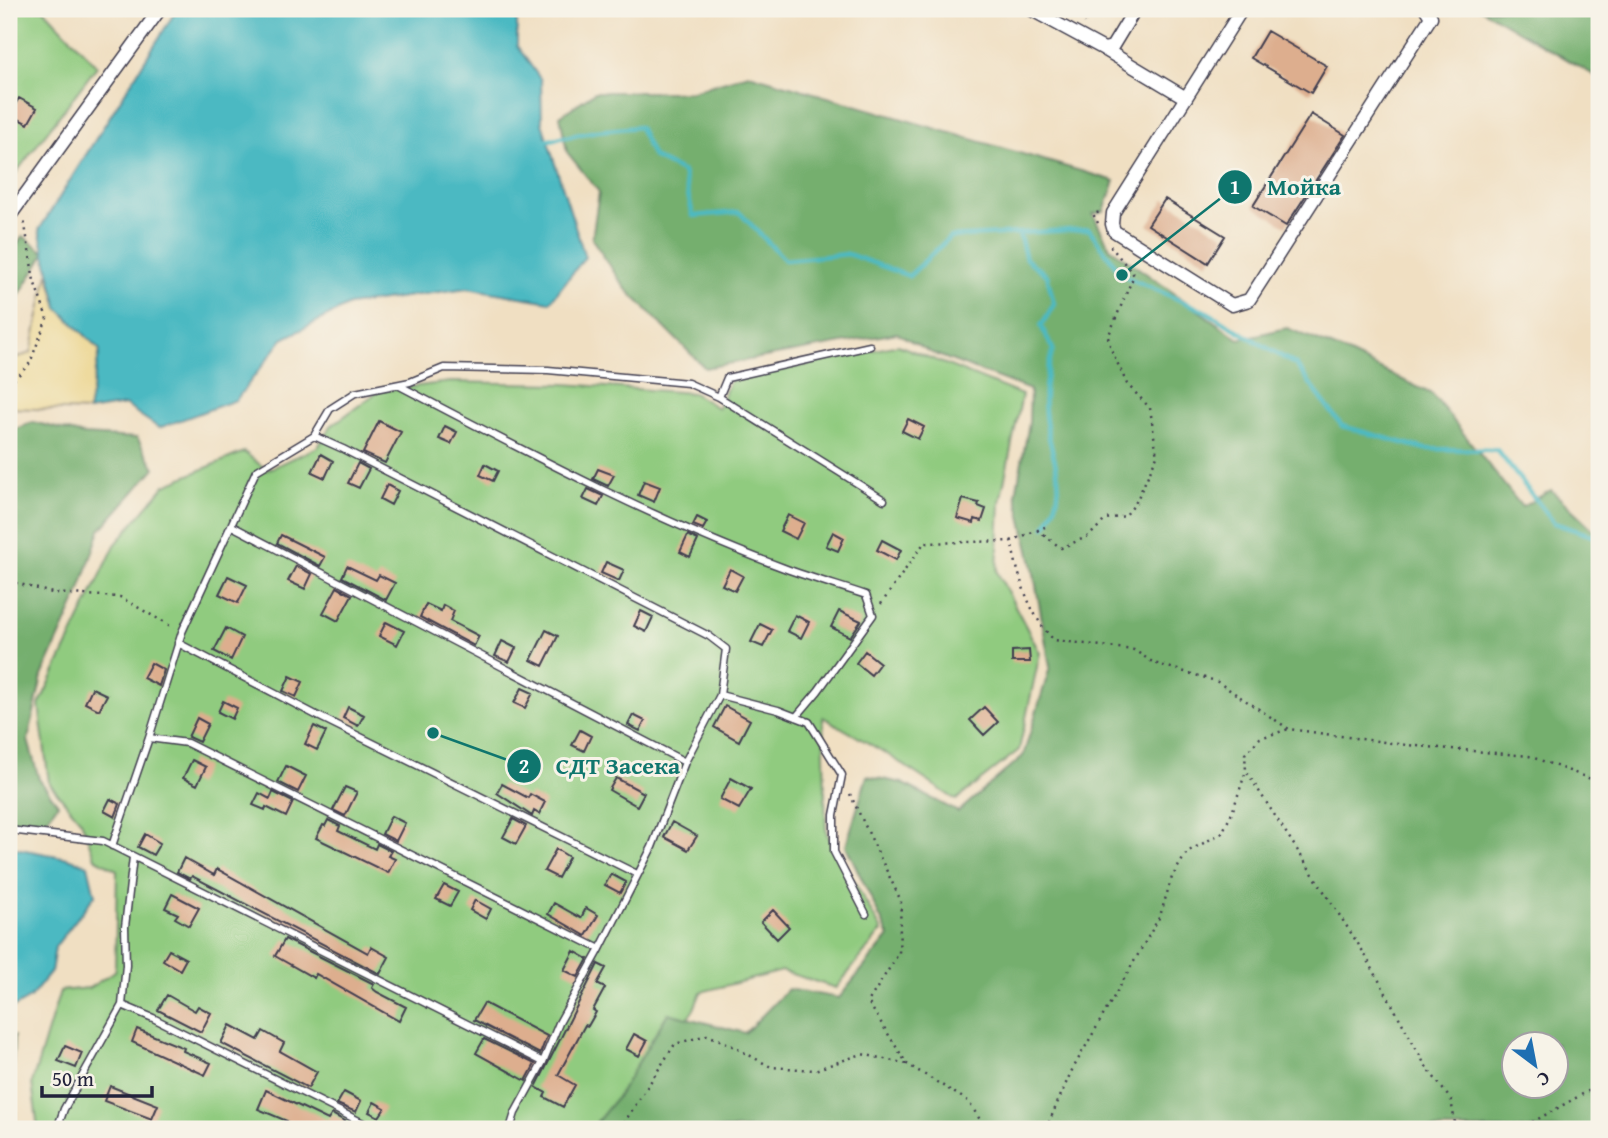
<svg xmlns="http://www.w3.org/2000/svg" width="1608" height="1138" viewBox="0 0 1608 1138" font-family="'Gentium Book Plus',serif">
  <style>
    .green { fill: #90cb7f; stroke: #59765d; stroke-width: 2 }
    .forest { fill: #74af6e; stroke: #4b6854; stroke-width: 2; fill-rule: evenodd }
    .sand { fill: #eeda9e; stroke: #887e6c; stroke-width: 2 }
    .water { fill: #4bb9c2; stroke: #366e7e; stroke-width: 2 }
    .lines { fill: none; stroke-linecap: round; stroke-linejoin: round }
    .stream { stroke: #4bb9c2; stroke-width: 4.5 }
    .building { fill: #ddae8e }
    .lane-casing { stroke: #413e4f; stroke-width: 9 }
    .street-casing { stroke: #413e4f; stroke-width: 15 }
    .path { stroke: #413e4f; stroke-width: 2.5; stroke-dasharray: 2 5; stroke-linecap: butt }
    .lane { stroke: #fff; stroke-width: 6 }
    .street { stroke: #fff; stroke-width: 12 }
    .path-bridge { stroke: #413e4f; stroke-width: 2.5; stroke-dasharray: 2 5; stroke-linecap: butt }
    .leader { fill: none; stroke: #0f766e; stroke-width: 2.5 }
    .callout-dot { fill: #0f766e; stroke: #f7f3e8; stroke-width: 2.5 }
    .mark-label { font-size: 21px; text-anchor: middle; font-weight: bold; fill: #fff }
    .callout-label { font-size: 24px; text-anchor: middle; font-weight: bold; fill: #0f766e; stroke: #f7f3e8; stroke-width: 6; stroke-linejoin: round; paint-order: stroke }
  </style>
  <rect width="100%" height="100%" fill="#f7f3e8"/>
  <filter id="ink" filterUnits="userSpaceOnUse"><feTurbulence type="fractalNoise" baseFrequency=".0143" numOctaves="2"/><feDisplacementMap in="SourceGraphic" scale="14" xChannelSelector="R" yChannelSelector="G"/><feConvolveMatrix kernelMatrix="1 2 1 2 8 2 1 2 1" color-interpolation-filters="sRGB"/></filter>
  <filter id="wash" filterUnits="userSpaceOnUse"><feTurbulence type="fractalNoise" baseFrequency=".00686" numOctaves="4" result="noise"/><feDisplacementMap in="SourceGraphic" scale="28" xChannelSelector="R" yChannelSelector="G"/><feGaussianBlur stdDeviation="1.57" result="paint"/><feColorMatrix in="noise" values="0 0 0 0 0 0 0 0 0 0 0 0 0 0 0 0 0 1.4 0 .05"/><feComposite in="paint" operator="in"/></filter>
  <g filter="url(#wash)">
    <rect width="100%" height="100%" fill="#f0dfc2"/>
    <path class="green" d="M9,9H44L97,66L9,182Z
      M898,345L1022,395L1000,502L997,572L1040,653L1019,750L956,800L887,754L823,717L826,832L882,931L836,988L782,971L701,992L694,1009L613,1129H38L32,1083L60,991L89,988L115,971L117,870L95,858L81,821L49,783L39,705L115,545L165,485L244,452L267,470L318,447L331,426L379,391L450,382L564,384L693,393L718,408L730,381Z"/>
    <path class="forest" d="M1481,9H1599V78Z
      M749,74L1115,181L1104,211L1093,214L1110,248L1239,339L1287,328L1341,350L1432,394L1522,507L1551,490L1599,535V1129H591L618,1096L668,1013L745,1033L788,989L839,998L889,936L846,846L867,776L902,783L958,812L1023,756L1050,667L1033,568L1016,494L1029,423L1030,390L932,353L897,333L705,368L625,288L592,239L599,192L567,152L560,116L595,92H689ZM1514,1044H1556V1086H1514Z
      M23,236L45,253L9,312V255Z
      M33,422L84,435L137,438L155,468L100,530L78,596L42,676L28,740L39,779L58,804L46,820L9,822V432Z
      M9,1035L14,1036L10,1129H9Z"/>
    <path class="sand" d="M48,273L58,308L100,350L88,411L9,408V360L31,353Z"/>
    <path class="water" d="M177,9H517V46L541,80L542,123L585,257L550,302L467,288L349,305L283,339L236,400L159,428L125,405L88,411L100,350L58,308L39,230Z
      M9,847L68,858L88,865L95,895L55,947L51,972L30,998L9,1010Z"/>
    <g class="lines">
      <path class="stream" d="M544,141L597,131L639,127L653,157L683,172L693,216L739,212L785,260L848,254L909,276L950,237L1089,229L1122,275L1207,312L1296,365L1342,426L1425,449L1497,450L1554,523L1599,538
        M1019,233L1026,259L1047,275L1054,304L1041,326L1053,349C1047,371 1043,390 1045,413C1048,457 1074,484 1045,527"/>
    </g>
    <g id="blocks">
      <path class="building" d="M1267,31L1327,66L1311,93L1251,58Z
        M19,98L37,108L28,124L9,114Z
        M1311,114L1345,135L1286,226L1253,206Z
        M1165,199L1225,236L1208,263L1148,225Z
        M908,419L924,427L918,439L902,431Z
        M379,421L401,432L385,463L363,453Z
        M445,426L457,432L451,444L439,439Z
        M321,454L333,461L325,478L312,472Z
        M358,463L369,469L359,488L348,483Z
        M485,464L498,471L493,481L480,475Z
        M598,469L614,475L608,486L593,479Z
        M644,481L660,487L654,502L638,495Z
        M387,485L398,491L391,505L380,499Z
        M588,489L603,496L598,506L583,499Z
        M963,499L979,503L978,506L986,509L982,521L975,519L974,523L957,518Z
        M788,515L804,523L796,539L780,531Z
        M697,517L707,522L703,529L693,525Z
        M833,532L844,538L838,551L826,546Z
        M281,535L325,557L320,566L277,543Z
        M688,535L698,540L690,557L680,552Z
        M882,540L901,550L896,560L877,550Z
        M606,562L624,570L619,581L601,573Z
        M296,566L312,574L305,589L288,581Z
        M347,566L376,580L379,575L395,583L386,600L342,577Z
        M730,569L743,576L735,591L722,585Z
        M228,576L247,585L238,603L219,594Z
        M337,587L352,595L338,621L323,613Z
        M426,604L441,611L443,605L454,611L450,621L479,636L474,646L420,617Z
        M641,611L653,617L646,632L634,626Z
        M839,611L861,621L850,637L831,627Z
        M795,615L809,622L801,638L787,631Z
        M386,622L404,631L397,645L379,636Z
        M760,624L772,630L763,647L751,642Z
        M226,628L242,637L231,660L214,651Z
        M546,630L558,636L543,666L531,660Z
        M502,641L516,648L509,662L495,656Z
        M1029,650L1030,662H1012V651Z
        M865,651L880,663L871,675L856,663Z
        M151,663L164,670L159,686L143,678Z
        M290,676L303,682L296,697L283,691Z
        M92,688L107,695L99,710L85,703Z
        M522,688L533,693L525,708L514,703Z
        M223,701L237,708L232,719L218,712Z
        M725,706L750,720L739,741L714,727Z
        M348,707L364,715L358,726L343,718Z
        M984,707L998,722L984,735L970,720Z
        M633,715L645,721L640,731L628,725Z
        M197,718L208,724L199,742L188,737Z
        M314,726L326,732L317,750L305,744Z
        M580,730L591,736L584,751L572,745Z
        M192,760L206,767L197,785L183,778Z
        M286,766L306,776L298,792L278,782Z
        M616,778L644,793L637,806L609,790Z
        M731,778L751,789L739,809L720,799Z
        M502,784L528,798L530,794L545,802L539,814L534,811L532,816L497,793Z
        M345,787L357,792L345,816L333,810Z
        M273,792L293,802L286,817L266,807L265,810L253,805L259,793L270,799Z
        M110,799L120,804L115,817L104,811Z
        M391,816L405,823L396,841L382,834Z
        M513,819L526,826L516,844L503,837Z
        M328,820L340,826L338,831L375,849L377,844L391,851L388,856L395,859L388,873L316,838L323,825L325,826Z
        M672,822L697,836L688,850L664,837Z
        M145,834L160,843L153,855L138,847Z
        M556,849L569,857L558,878L544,871Z
        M184,858L214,875L217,869L368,953L371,947L389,957L380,974L192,876L190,879L177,872Z
        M611,874L626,882L620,893L605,885Z
        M444,885L458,892L450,906L436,899Z
        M172,894L199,908L189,926L175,918L178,914L165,908Z
        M475,900L491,909L486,919L470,910Z
        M554,903L581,918L586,908L598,915L586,936L548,914Z
        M773,910L789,927L777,939L761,922Z
        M285,939L374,984L372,988L377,992L406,1007L399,1021L316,974L314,978L275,956Z
        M169,950L186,959L180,970L163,960Z
        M574,951L588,959L578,977L564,970Z
        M598,964L606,968L597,984L605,988L593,1010L596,1012L588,1026L585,1025L558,1075L575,1085L563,1107L544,1097L546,1093L536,1087Z
        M167,995L195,1011L198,1006L211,1013L201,1032L158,1010Z
        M484,1003L547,1036L540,1054L474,1020Z
        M230,1025L258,1040L263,1031L284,1043L280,1051L317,1072L308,1088L221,1043Z
        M137,1029L184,1048L183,1051L211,1063L205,1075L132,1042Z
        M634,1034L647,1041L639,1056L626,1049Z
        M484,1039L535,1064L526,1081L476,1053Z
        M65,1046L82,1053L76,1068L58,1061Z
        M110,1086L158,1105L152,1119L104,1101Z
        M266,1090L328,1120L332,1114L345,1121L343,1126L350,1129H293L285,1126L287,1121L258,1109Z
        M344,1092L361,1101L356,1112L337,1104Z
        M374,1102L385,1108L379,1117L369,1112Z"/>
    </g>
  </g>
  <g filter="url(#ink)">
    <use href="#blocks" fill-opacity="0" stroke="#413e4f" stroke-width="2"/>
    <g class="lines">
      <defs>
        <path id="lane" d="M398,385C524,451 651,519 784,568C811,578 839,586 866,595L873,615L818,691L796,717
          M719,397L727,378L870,346
          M314,436L343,449L709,636L726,649L720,695L685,762L652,847L600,949L559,1023L543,1062L515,1113L510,1129
          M232,526L685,762
          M178,643L316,715L637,874
          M720,695L778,710L809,722L842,775L834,815V852L866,914
          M149,738L182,632L256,471L314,436L330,409L355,393L410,382L444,368L548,370L688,383L719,397L884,500
          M9,830L103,841L543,1062
          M112,846L149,738L187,743L600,949
          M122,1005L153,1018L375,1129
          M57,1129L64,1109L122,1005L126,965L125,927L133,857"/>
        <path id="street" d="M1030,9L1104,49L1112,47L1135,9
          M1242,9L1113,213L1112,224L1114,231L1232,305L1249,300L1431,17L1426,9
          M1104,49L1186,98
          M9,217L160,9"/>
      </defs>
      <use href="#lane" class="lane-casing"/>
      <use href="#street" class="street-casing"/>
      <path class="path" d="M1082,9L1085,23
        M1098,223L1093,214L1100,212
        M9,385L30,363L47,318L34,281L24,219
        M1044,535L1061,548L1089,536L1106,519L1125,516L1135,504L1157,456L1150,408L1127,384L1111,349L1108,337L1134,275L1107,242
        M1011,541L1045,527
        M9,581L52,593L120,597L174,628
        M881,604L924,543L1011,541C1018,575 1028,614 1054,640L1134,650L1154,663L1216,681L1289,729
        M850,794L901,901L899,953L868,1002L907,1064L968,1101L986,1129
        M620,1129L675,1044L707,1035L725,1042L771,1067L815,1070L862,1054L907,1064
        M1046,1129L1071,1072L1160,916L1172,877L1187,852L1222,833L1232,813L1246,771
        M1456,1129L1451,1100L1425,1065L1364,953L1246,771L1245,754L1260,738L1289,729L1406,745L1529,756L1599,782
        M1520,1129L1599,1085"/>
      <use href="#lane" class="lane"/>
      <use href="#street" class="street"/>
      <path class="path-bridge" d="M1037,530L1044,535"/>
    </g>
  </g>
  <path class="leader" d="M1122 275L1235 187M433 733L524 766"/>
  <g class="callout-dot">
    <circle cx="1122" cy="275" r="7"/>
    <circle cx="433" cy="733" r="7"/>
    <circle cx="1235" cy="187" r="18"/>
    <circle cx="524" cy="766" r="18"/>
  </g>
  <g class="mark-label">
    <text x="1235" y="194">1</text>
    <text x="524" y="773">2</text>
  </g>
  <g class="callout-label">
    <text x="1304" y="195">Мойка</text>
    <text x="618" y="774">СДТ Засека</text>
  </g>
  <rect width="1608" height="1138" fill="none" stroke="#f7f3e8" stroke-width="35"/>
  <g transform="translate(1535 1065) rotate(148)"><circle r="33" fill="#f7f3e8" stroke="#a29fa3" stroke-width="2"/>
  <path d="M0-5L12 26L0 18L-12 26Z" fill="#1f6fb2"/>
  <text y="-10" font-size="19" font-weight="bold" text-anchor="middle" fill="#22223b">С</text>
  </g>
  <path d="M42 1086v10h110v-10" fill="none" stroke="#22223b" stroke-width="3.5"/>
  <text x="52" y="1086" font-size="21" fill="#22223b" stroke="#f7f3e8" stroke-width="5" paint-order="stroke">50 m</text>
</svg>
